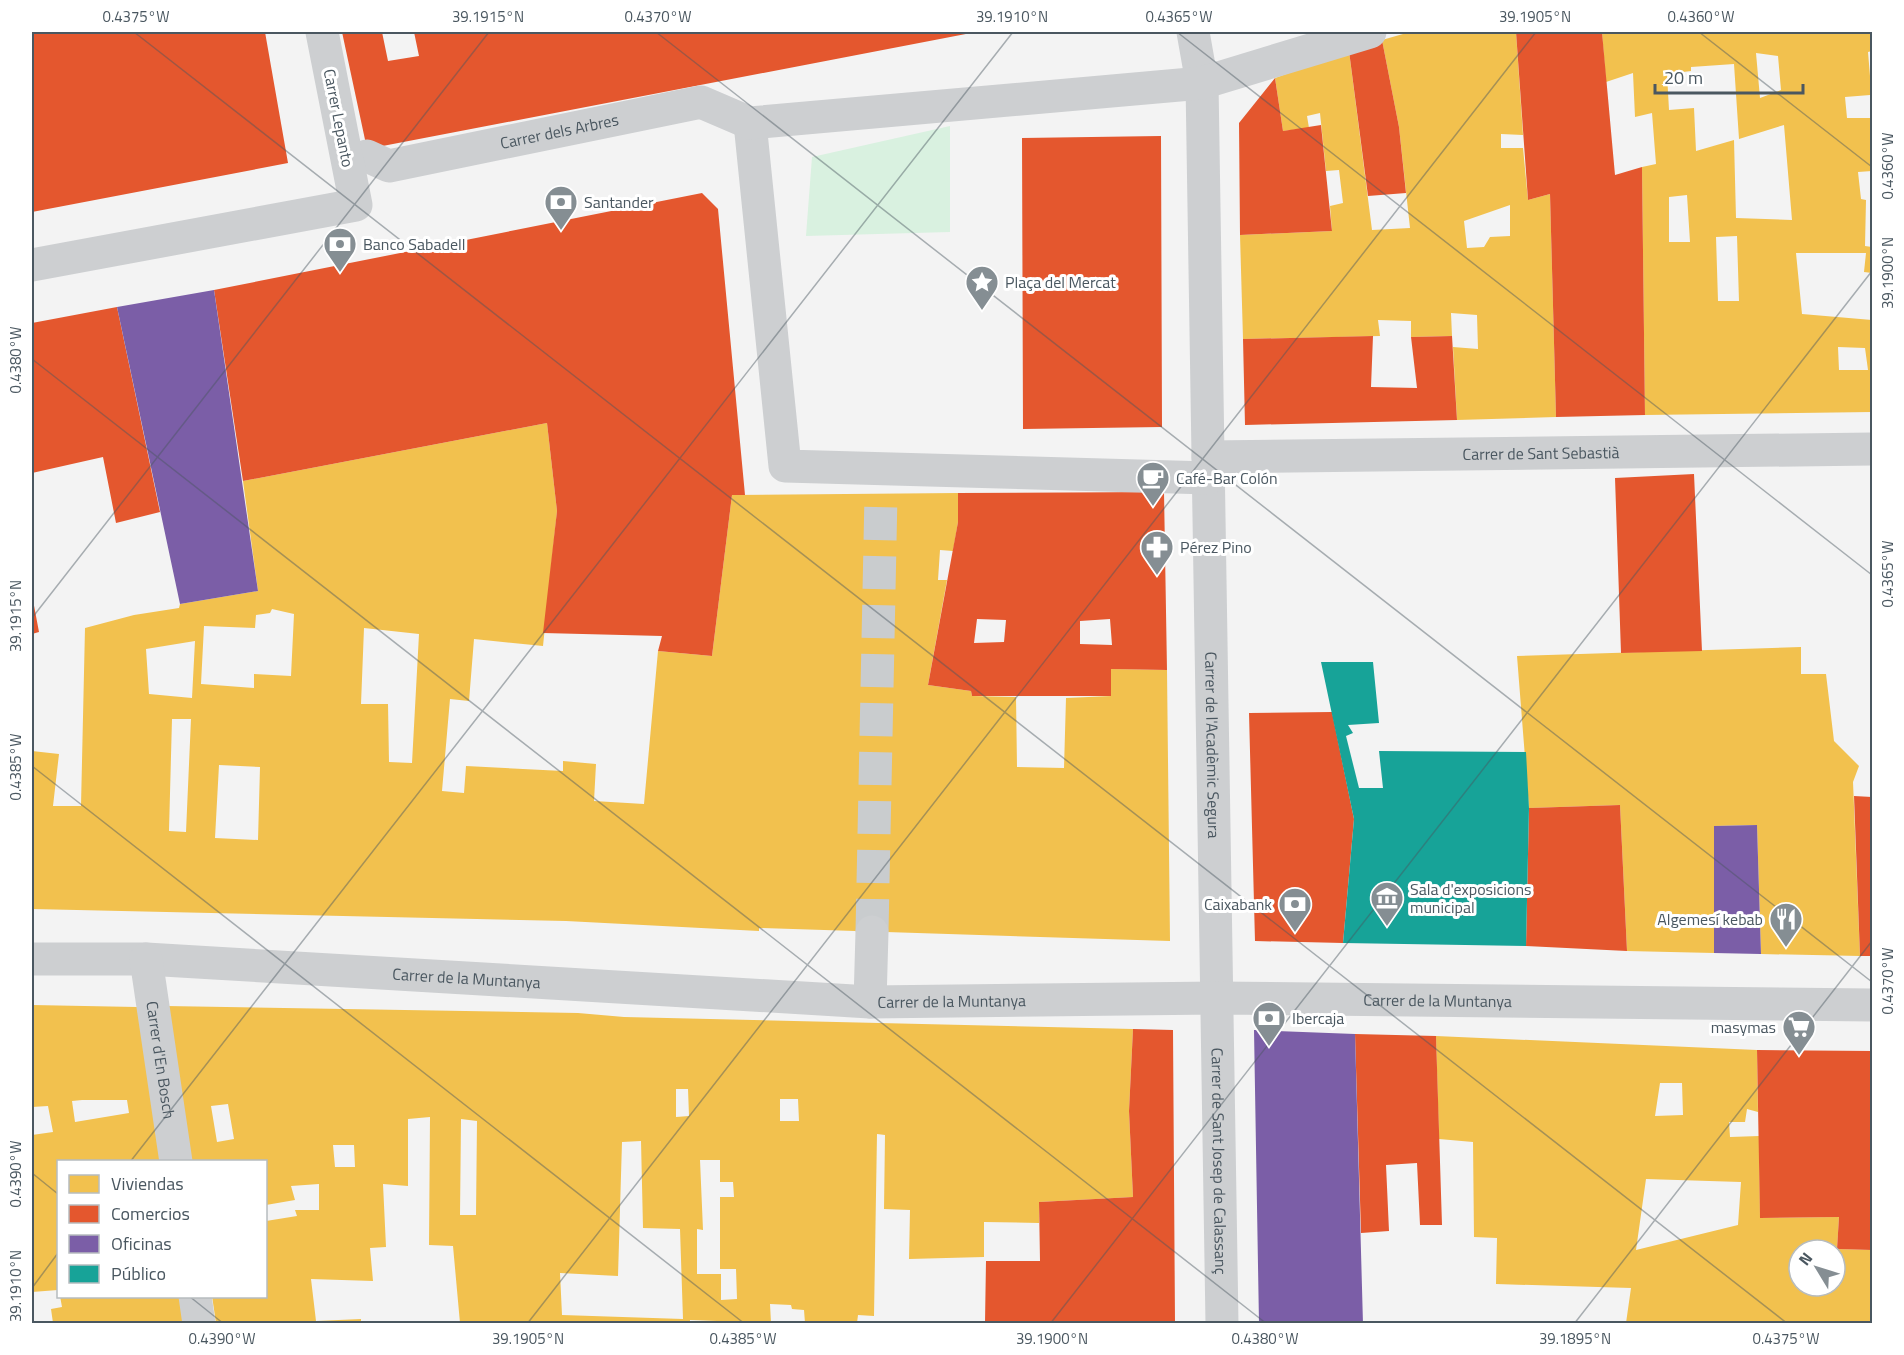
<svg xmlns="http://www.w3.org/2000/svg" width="1904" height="1355" viewBox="0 0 1904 1355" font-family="'Titillium Web',sans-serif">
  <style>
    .green { fill: #d9f1e0 }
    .homes { fill: #f2c14e; fill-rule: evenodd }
    .shops { fill: #e4572e; fill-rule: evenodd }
    .offices { fill: #7b5ea7 }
    .public { fill: #17a398 }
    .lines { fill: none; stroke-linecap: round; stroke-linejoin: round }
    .street-tunnel { stroke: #c9ccce; stroke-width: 33; stroke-dasharray: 33 16; stroke-linecap: butt }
    .street { stroke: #cdcfd1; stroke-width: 33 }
    .ticks { fill: none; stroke: #4a5760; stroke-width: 1.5; stroke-opacity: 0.45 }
    .labels { text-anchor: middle; stroke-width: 6; stroke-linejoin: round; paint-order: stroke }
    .street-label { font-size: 16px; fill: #4a5760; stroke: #fff }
    .poi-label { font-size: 16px; fill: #4a5760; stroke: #fff; text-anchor: start }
    .neatline { fill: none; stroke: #4a5760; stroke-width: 2 }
    .ticks-label { font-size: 15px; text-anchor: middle; fill: #4a5760 }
  </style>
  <rect width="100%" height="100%" fill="#f3f3f3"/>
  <path class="green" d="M950,126V232L806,236L812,157Z"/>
  <path class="homes" d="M1410,32H1516L1523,135L1501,134V148H1523L1528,200L1550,194L1556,417L1457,420L1453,347L1478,349L1477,315L1451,313L1452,336L1411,337V321L1378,320L1380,336L1243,339L1240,235L1332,231L1330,206L1343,203L1339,170L1326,171L1320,113L1307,116L1309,128L1283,131L1275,78L1349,51L1372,230L1410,228L1399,127L1382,40ZM1510,205V236L1490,237L1484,247L1467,248L1464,221Z
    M1602,32H1872V51L1868,52L1870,76H1872V113L1870,95L1845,97L1847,118H1872V171L1858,172L1861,199L1866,200L1865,246L1872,247V273L1864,272L1866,253H1796L1802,314L1872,320V412L1645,415L1642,167L1656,164L1652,113L1635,117L1633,73L1606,82ZM1756,53L1778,56L1781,90L1760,98ZM1734,64L1739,139L1784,125L1792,220L1736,218L1734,140L1696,151L1694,108L1669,110L1667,74L1691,71V67ZM1687,195L1690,242H1669V197ZM1737,236L1739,301H1718L1716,237ZM1838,347L1865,348L1868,370H1839Z
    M547,423L557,511L543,646L474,639L469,701L450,699L442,791L464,793L466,766L563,771V761L596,764L594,801L644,804L658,651L712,656L732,495L958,493V522L953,551L940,550L938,580H947L928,685L971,691L972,696L1016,697L1017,767L1064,768L1066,698L1111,696V669L1167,670L1170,941L759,928V931L566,921L32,909V751L59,754L53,806H81L85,628L134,615L179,608L180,604L258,591L243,481ZM272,609L294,614L291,676L254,674V688L201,684L204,626L255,628L256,615L270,613ZM364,628L419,634L412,763L389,762L388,704H361ZM195,641L192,698L149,694L146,649ZM172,719H191L186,832L169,831ZM219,765L260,767L258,840L215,838Z
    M1801,647V674H1826L1834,741L1859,766L1853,782L1860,956L1761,954L1757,825L1714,826V953L1627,951L1620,805L1529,808L1517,656Z
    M32,1005L137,1007L163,1161H58V1290L32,1292V1135L53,1132L48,1106L32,1107ZM82,1100H127L129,1113L75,1122L72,1101Z
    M166,1006L578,1013L624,1017L1133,1029L1129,1111L1133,1197L1039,1202V1223L984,1222V1257L909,1259L910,1210L884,1209L885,1135L877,1134L874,1316L858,1315L857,1323H805L804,1310L792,1309L791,1305L770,1304L771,1323L690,1320V1323H460L453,1246L429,1245L430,1117L408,1119V1186L383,1184L386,1247L370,1248L373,1281L311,1279L316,1321L361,1319V1323H216L212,1296H266V1221L297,1216L295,1210H319V1184L291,1186L295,1200L266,1205V1161H188ZM676,1089H688L689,1116L676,1117ZM780,1099H798L799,1121H780ZM228,1104L234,1139L217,1142L211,1106ZM461,1119L477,1121L476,1215H460ZM641,1141L643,1228L680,1229L683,1319L562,1315L560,1273L618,1276L622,1142ZM333,1145H354L355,1167H335ZM700,1160H720V1182H733L734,1197H720V1269H736L737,1299L721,1300V1274H697V1229L703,1230Z
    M1436,1036L1757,1050L1758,1112L1747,1109L1745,1122H1729L1730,1137L1759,1136L1760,1218L1839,1217L1837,1249L1872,1250V1323H1626L1631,1288L1496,1284L1497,1238L1474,1237L1473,1142L1439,1139ZM1660,1083H1682L1683,1115L1655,1116ZM1646,1179L1741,1182L1738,1225L1636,1250ZM1799,1250H1835V1286H1799Z
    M60,1296H180L185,1323H53L51,1309L62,1307Z"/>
  <path class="shops" d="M32,32H265L288,163L32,212Z
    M342,32H382L388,61L419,56L414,32L971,33L367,149Z
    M1516,32H1602L1615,175L1642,167L1645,415L1556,417L1550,194L1528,200Z
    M1382,40L1399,127L1406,193L1368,196L1349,51Z
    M1275,78L1283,131L1321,125L1332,231L1240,235L1239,123Z
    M1161,136L1162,427L1023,429L1022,138Z
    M702,193L718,209L745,495H732L712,656L658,651L662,636L543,633L557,511L547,423L243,481L214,290Z
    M117,307L160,512L116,523L103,457L32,473V323Z
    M1373,336L1371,387L1417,388L1411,337L1452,336L1457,420L1245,425L1243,339Z
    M1694,474L1702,651L1621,653L1615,478Z
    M1164,492L1167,670L1111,669V696H972L971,691L928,685L958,522V493ZM977,619L1006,620L1004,642L974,643ZM1110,619L1112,645L1080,644V621Z
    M32,595L39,632L32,634Z
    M1332,712L1354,819L1343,943L1255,941L1249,713Z
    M1854,796L1872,797V956H1860Z
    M1620,805L1627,951L1526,946L1529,808Z
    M1133,1029L1173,1030L1175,1323H985L986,1261H1040L1039,1202L1133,1197L1129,1111Z
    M1355,1034L1436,1036L1442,1225H1420L1417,1163L1386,1165L1389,1231L1361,1233Z
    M1757,1050L1872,1051V1250L1837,1249L1839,1217L1760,1218Z"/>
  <path class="offices" d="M214,290L258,591L180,604L117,307Z
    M1757,825L1761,954L1714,953V826Z
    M1254,1030L1355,1034L1363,1324H1259Z"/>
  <path class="public" d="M1321,662H1373L1379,723L1348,725L1353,733L1346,736L1359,788H1383L1379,751L1526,752L1529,808L1526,946L1343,943L1354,819Z"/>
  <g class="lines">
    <path class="street-tunnel" d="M872,932L881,494"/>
    <g class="street">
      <path id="s1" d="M1193,32L1202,83L1222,1324"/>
      <path d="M750,123L785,466L1209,478"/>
      <path id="s2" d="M367,156L389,166L701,102L750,123L1202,83L1370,32"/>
      <path d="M32,265L356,205L322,32"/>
      <path id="s3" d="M1208,457L1872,449"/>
      <path id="s4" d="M32,959H146L870,1002L1217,998L1872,1005"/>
      <path id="s5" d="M146,959L176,1162"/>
      <path d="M870,1002L872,932"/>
      <path d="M195,1296L199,1324"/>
    </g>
  </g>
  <path class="ticks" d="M134,32L1788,1324M656,32L1872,982M1177,32L1872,575M1699,32L1872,167M32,359L1267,1324M32,618L489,32M32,766L745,1324M130,1162L1013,32M32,1173L58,1194M32,1288L58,1253M189,1296L224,1324M527,1324L1536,32M1050,1324L1872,271M1574,1324L1872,941"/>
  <defs>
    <symbol id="bank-pin" viewBox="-11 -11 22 30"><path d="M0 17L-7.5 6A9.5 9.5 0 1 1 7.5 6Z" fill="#858e93" stroke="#fff"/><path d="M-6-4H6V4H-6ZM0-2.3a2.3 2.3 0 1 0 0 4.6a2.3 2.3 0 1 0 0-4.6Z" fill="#fff"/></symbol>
    <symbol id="sight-pin" viewBox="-11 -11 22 30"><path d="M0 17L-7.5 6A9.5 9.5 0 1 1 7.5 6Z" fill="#858e93" stroke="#fff"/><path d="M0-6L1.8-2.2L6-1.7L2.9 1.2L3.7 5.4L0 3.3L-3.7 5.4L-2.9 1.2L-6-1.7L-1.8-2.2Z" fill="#fff"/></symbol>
    <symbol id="cafe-pin" viewBox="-11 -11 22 30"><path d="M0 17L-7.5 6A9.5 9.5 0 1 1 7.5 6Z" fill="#858e93" stroke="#fff"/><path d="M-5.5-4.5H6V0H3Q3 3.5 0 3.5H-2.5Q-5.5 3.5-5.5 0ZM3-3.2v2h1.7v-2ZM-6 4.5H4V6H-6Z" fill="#fff"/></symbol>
    <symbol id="pharmacy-pin" viewBox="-11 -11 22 30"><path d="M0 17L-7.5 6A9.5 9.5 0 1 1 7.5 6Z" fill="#858e93" stroke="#fff"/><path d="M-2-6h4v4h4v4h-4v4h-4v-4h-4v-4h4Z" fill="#fff"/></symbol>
    <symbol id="museum-pin" viewBox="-11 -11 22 30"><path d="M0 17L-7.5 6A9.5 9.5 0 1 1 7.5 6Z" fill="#858e93" stroke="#fff"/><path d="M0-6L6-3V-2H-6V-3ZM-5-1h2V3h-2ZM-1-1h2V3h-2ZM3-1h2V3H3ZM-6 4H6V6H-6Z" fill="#fff"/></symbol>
    <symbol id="restaurant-pin" viewBox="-11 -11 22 30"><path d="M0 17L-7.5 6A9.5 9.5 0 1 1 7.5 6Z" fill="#858e93" stroke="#fff"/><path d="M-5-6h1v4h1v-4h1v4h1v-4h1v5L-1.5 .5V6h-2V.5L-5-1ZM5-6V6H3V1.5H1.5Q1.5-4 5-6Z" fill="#fff"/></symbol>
    <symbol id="supermarket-pin" viewBox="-11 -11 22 30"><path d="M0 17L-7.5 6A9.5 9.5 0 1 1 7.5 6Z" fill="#858e93" stroke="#fff"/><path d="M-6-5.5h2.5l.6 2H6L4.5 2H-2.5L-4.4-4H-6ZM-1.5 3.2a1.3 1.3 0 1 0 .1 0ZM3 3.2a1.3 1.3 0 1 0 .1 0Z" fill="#fff"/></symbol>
  </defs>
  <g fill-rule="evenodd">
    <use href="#bank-pin" x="542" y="183" width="38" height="52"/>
    <use href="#bank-pin" x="321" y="225" width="38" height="52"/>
    <use href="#sight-pin" x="963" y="263" width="38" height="52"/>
    <use href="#cafe-pin" x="1134" y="459" width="38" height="52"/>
    <use href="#pharmacy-pin" x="1138" y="528" width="38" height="52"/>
    <use href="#museum-pin" x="1368" y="879" width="38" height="52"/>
    <use href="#bank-pin" x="1276" y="885" width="38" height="52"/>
    <use href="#restaurant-pin" x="1767" y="900" width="38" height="52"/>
    <use href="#bank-pin" x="1250" y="999" width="38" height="52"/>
    <use href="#supermarket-pin" x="1780" y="1008" width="38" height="52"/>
  </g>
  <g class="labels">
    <g class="street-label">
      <text transform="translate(339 118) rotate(79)" y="6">Carrer Lepanto</text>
      <text dy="6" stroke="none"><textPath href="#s2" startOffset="198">Carrer dels Arbres</textPath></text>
      <text dy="6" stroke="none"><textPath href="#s3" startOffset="333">Carrer de Sant Sebastià</textPath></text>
      <text dy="6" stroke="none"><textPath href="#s1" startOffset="714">Carrer de l'Acadèmic Segura</textPath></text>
      <text dy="6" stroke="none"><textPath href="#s4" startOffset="435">Carrer de la Muntanya</textPath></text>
      <text dy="6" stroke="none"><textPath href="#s4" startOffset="1407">Carrer de la Muntanya</textPath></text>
      <text dy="6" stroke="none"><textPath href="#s4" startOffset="921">Carrer de la Muntanya</textPath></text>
      <text dy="6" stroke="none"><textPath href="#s5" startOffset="102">Carrer d'En Bosch</textPath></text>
      <text dy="6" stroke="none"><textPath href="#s1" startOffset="1130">Carrer de Sant Josep de Calassanç</textPath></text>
    </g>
    <g class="poi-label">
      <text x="584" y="208">Santander</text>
      <text x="363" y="250">Banco Sabadell</text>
      <text x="1005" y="288">Plaça del Mercat</text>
      <text x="1176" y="484">Café-Bar Colón</text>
      <text x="1180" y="553">Pérez Pino</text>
      <text x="1410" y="895">Sala d'exposicions<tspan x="1410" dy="18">municipal</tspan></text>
      <text x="1272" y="910" text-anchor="end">Caixabank</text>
      <text x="1763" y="925" text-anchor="end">Algemesí kebab</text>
      <text x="1292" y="1024">Ibercaja</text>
      <text x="1776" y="1033" text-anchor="end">masymas</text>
    </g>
  </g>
  <rect width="1904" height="1355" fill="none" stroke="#ffffff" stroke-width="66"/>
  <rect x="57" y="1160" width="210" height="138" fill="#ffffff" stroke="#b7bcbf" stroke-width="1.5"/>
  <rect x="69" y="1175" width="30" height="18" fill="#f2c14e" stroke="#b7bcbf" stroke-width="1.5"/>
  <text x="111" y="1190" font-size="18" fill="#4a5760">Viviendas</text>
  <rect x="69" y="1205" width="30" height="18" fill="#e4572e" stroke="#b7bcbf" stroke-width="1.5"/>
  <text x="111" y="1220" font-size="18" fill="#4a5760">Comercios</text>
  <rect x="69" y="1235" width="30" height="18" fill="#7b5ea7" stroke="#b7bcbf" stroke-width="1.5"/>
  <text x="111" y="1250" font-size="18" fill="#4a5760">Oficinas</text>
  <rect x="69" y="1265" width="30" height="18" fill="#17a398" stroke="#b7bcbf" stroke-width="1.5"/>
  <text x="111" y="1280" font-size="18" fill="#4a5760">Público</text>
  <g transform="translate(1817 1268) rotate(308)"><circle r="28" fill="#ffffff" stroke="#b7bcbf" stroke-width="1.5"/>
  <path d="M0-4.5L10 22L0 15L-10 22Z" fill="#858e93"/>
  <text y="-9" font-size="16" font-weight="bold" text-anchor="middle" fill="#4a5760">N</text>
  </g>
  <path d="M1655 84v9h148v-9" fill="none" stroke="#4a5760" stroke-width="3"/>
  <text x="1664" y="84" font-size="18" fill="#4a5760" stroke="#ffffff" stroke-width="4.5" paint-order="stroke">20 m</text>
  <rect x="33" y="33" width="1838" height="1289" class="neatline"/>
  <g class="ticks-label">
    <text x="136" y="22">0.4375°W</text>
    <text x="488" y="22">39.1915°N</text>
    <text x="658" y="22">0.4370°W</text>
    <text x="1012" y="22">39.1910°N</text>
    <text x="1179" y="22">0.4365°W</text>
    <text x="1535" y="22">39.1905°N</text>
    <text x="1701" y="22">0.4360°W</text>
    <text transform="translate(1888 166) rotate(-90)" y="5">0.4360°W</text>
    <text transform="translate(1888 273) rotate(-90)" y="5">39.1900°N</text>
    <text transform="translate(16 360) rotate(-90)" y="5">0.4380°W</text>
    <text transform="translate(1888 574) rotate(-90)" y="5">0.4365°W</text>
    <text transform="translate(16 616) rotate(-90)" y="5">39.1915°N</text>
    <text transform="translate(16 767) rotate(-90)" y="5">0.4385°W</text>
    <text transform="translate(1888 981) rotate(-90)" y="5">0.4370°W</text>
    <text transform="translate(16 1174) rotate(-90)" y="5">0.4390°W</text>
    <text transform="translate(16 1286) rotate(-90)" y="5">39.1910°N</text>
    <text x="222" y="1344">0.4390°W</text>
    <text x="528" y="1344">39.1905°N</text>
    <text x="743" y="1344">0.4385°W</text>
    <text x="1052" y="1344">39.1900°N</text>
    <text x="1265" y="1344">0.4380°W</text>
    <text x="1575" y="1344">39.1895°N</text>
    <text x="1786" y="1344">0.4375°W</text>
  </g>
</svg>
